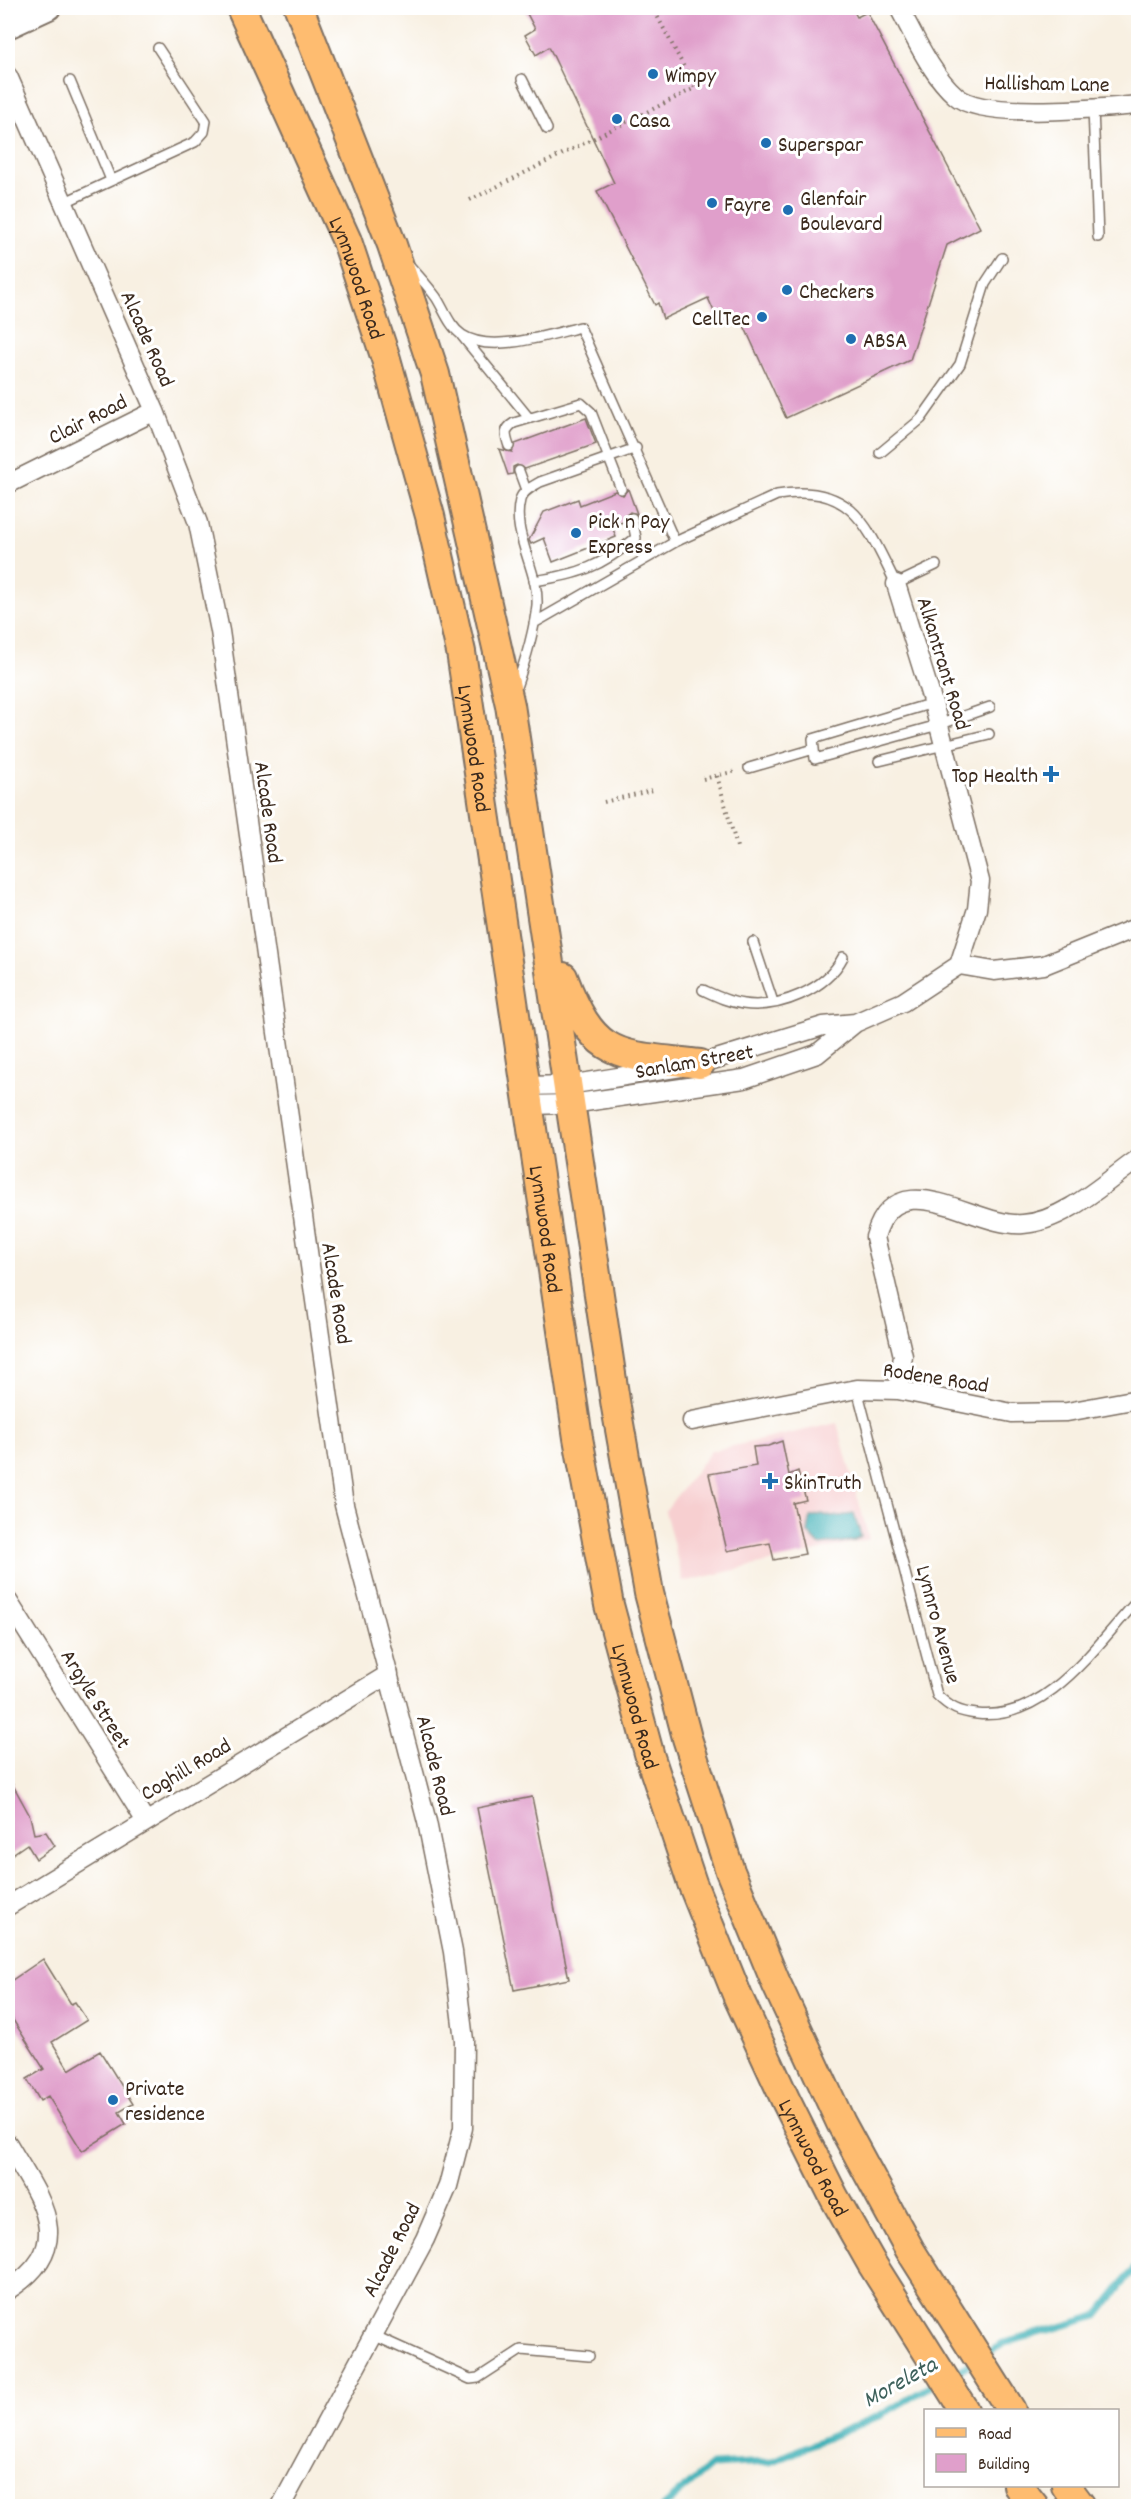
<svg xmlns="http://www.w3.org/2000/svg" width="1146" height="2514" viewBox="0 0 1146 2514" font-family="Dekko,sans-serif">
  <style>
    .built { fill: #f7cfd0 }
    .water { fill: #40b1b7; stroke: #3e6e6a; stroke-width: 1.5 }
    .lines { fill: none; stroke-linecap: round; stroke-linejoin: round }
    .stream { stroke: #40b1b7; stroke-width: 7 }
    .building { fill: #e09fcb }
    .service-casing { stroke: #7d6f63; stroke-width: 12 }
    .minor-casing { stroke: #7d6f63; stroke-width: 21 }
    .tertiary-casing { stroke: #7d6f63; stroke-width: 26 }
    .primary-casing { stroke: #7d6f63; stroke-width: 32 }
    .path { stroke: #7d6f63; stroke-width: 4; stroke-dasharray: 1.5 4.5; stroke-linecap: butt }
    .service { stroke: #fff; stroke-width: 9 }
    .minor { stroke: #fff; stroke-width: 18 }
    .tertiary { stroke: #fff; stroke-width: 22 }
    .primary { stroke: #febc70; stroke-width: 28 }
    .poi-dot { fill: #1f6fb2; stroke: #fff; stroke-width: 2 }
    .labels { text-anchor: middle; stroke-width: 6; stroke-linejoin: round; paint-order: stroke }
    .poi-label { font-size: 22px; fill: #3b2a1e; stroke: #fff; text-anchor: start }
    .street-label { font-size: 22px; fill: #3b2a1e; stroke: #fff }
    .water-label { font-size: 24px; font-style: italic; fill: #3d605b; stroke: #fff }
  </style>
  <rect width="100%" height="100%" fill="#fff"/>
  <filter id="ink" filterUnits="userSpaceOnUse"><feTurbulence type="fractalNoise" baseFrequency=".0167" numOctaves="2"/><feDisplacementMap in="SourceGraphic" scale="12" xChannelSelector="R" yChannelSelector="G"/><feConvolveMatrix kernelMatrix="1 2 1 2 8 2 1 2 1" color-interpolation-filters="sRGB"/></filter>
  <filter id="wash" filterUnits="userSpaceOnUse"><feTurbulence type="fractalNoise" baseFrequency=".008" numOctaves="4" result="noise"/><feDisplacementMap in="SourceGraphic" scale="24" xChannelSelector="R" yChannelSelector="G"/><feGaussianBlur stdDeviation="1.35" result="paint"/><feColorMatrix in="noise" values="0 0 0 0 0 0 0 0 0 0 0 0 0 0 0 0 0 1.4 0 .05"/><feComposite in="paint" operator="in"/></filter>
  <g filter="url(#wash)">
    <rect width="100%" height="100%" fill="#f8f0e2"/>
    <path class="built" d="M837,1423L869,1539L683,1582L665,1511L711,1451Z"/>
    <path class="water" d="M822,1514L832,1517L854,1514L861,1536L853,1541L819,1545L808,1533L810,1517Z"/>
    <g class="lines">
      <path class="stream" d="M985,2354L1005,2343L1097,2316L1138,2264
        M949,2376L973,2362
        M664,2506L712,2465L770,2462L881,2415L939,2381"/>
    </g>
    <g id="blocks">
      <path class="building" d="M524,8H852L857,17L867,12L980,228L947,245L910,360L786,418L741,319L721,327L708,298L663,319L658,303L655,305L597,191L614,183L549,47L536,55L525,35L535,29Z
        M586,418L596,444L525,469L517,465L513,467V474L508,475L499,449L512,452L515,444Z
        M628,489L637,514L630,512L626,515V521L612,526L616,537L553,562L544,538L531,544L529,540L544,512L578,499L580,505L615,491L623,495Z
        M782,1441L789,1475L798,1471L806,1500L793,1503L805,1554L774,1560L770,1543L727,1551L709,1474L756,1466L753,1447L768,1446Z
        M8,1776L30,1816L34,1834L46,1832L55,1846L36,1859L27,1844L8,1857Z
        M532,1797L569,1979L514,1990L477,1808Z
        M43,1959L71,2004L75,2002L87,2020L52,2042L69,2070L100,2051L133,2104L119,2112L126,2124L82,2151L48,2096L40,2101L27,2079L44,2069L8,2012V1983Z"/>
    </g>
  </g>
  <g filter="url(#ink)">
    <use href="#blocks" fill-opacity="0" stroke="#7d6f63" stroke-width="1.5"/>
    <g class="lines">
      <defs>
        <path id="service" d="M522,79L547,129
          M70,81L111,180
          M1093,108L1098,237
          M63,203L195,142L204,132L206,121L158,48
          M409,265C418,275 428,286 436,297C444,309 449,326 462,335C490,354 549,335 580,327L675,542
          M462,336L529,418
          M509,446C505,435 504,429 514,423L581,403L591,412L621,489
          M880,453L921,419L960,364L985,284L1002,258
          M519,471L526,490
          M534,581C580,574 600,567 636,538L632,518
          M534,623L675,542L777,495C853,483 867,526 896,584L936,565
          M515,690C525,662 534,634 537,605C539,571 511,534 520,500C522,491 532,487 540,482L636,448
          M933,703L813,739L815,759L938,725L990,707
          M879,761L989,734
          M749,768L814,749
          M753,942L773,1002
          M703,990C716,996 728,1002 743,1004C779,1009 826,990 843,957
          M857,1389L937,1695C950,1708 959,1712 977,1714C1046,1722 1096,1645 1138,1600
          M373,2335L470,2379L478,2378L521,2350L589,2356"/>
        <path id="minor" d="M899,8C915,37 930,73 956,96C982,120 1102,108 1138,105
          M8,76L155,411L198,523L220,631L344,1505L427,1822L453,1952L464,2040L463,2128L448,2186L425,2239L281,2506
          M8,484L155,411
          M896,584L933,703L980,881L977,909L959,965
          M526,1086L568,1085L700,1064L823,1026L855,1023L903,1002L959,965L994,971L1044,965L1138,927
          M529,1105L571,1104L744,1079L817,1054L855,1023
          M898,1390L903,1356L875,1237C897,1159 974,1228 1023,1224C1065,1221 1105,1182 1138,1159
          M692,1421L857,1389L898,1390L1012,1413L1067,1412L1138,1399
          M8,1601L145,1820
          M8,1906L389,1674
          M8,2144C39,2198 80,2244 8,2290"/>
        <path id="tertiary" d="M8,27L49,8"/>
        <g id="primary">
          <path id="s1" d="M241,8L347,241L386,359L430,516L461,652L578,1438L609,1605L650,1757L692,1883L738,1997L786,2101L834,2197L872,2264L964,2410"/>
          <path d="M299,8L392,245L435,374L510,705L616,1407L649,1593L687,1738L730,1871L776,1983L841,2123L910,2250L1011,2410"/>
          <path d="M563,977C595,1062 619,1054 700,1064"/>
          <path d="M1018,2486L1034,2506"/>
          <path d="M1066,2486L1081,2506"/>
        </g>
      </defs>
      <use href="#service" class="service-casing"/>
      <use href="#minor" class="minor-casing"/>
      <use href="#tertiary" class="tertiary-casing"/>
      <use href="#primary" class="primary-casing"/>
      <path class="path" d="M470,200L695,88L653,8
        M717,776L737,847
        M703,779L736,771
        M604,802L653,790"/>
      <use href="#service" class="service"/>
      <use href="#minor" class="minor"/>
      <use href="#tertiary" class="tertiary"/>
      <use href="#primary" class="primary"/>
    </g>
  </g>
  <g class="poi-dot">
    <circle cx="653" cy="74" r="6"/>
    <circle cx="617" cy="119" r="6"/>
    <circle cx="766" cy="143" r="6"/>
    <circle cx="712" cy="203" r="6"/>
    <circle cx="788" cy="210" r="6"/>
    <circle cx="787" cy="290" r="6"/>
    <circle cx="762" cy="317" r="6"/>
    <circle cx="851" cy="339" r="6"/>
    <circle cx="576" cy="533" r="6"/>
    <path d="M1048 765h6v6h6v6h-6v6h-6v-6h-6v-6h6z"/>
    <path d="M767 1472h6v6h6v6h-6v6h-6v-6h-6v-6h6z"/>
    <circle cx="113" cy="2100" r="6"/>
  </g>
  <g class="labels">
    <g class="poi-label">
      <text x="665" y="82">Wimpy</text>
      <text x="629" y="127">Casa</text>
      <text x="778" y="151">Superspar</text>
      <text x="800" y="205">Glenfair<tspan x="800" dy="25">Boulevard</tspan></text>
      <text x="724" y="211">Fayre</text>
      <text x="799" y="298">Checkers</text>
      <text x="750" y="325" text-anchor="end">CellTec</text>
      <text x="863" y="347">ABSA</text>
      <text x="588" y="528">Pick n Pay<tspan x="588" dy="25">Express</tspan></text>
      <text x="1038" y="782" text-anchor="end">Top Health</text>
      <text x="784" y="1489">SkinTruth</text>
      <text x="125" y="2095">Private<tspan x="125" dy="25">residence</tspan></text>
    </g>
    <g class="street-label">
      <text transform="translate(1047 82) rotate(1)" y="8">Hallisham Lane</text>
      <text dy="8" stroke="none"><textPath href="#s1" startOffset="294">Lynnwood Road</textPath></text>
      <text transform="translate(149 338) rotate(66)" y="8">Alcade Road</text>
      <text transform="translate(87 418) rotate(-27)" y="8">Clair Road</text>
      <text transform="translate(945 663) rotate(73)" y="8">Alkantrant Road</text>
      <text dy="8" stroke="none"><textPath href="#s1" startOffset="780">Lynnwood Road</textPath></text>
      <text transform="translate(270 812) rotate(82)" y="8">Alcade Road</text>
      <text transform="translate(694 1060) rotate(-10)" y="8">Sanlam Street</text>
      <text dy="8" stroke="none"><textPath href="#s1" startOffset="1266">Lynnwood Road</textPath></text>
      <text transform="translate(338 1293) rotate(81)" y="8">Alcade Road</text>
      <text transform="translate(936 1376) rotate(9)" y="8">Rodene Road</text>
      <text transform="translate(940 1624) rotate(75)" y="8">Lynnro Avenue</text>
      <text transform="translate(97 1698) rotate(58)" y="8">Argyle Street</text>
      <text dy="8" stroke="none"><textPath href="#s1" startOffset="1752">Lynnwood Road</textPath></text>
      <text transform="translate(437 1765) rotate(76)" y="8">Alcade Road</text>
      <text transform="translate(185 1768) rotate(-31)" y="8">Coghill Road</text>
      <text dy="8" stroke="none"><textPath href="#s1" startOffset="2238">Lynnwood Road</textPath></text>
      <text transform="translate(390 2249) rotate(-63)" y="8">Alcade Road</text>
    </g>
    <g class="water-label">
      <text transform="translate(899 2381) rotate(-29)" y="8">Moreleta</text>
    </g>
  </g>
  <rect width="1146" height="2514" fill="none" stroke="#fff" stroke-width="30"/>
  <rect x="924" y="2409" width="195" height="78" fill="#ffffff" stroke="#b1aaa5" stroke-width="1.5"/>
  <rect x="936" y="2428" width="30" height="9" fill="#febc70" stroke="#b1aaa5" stroke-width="1.5"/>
  <text x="978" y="2439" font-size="18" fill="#3b2a1e">Road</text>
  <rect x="936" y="2454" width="30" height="18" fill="#e09fcb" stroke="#b1aaa5" stroke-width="1.5"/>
  <text x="978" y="2469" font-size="18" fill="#3b2a1e">Building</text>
</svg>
